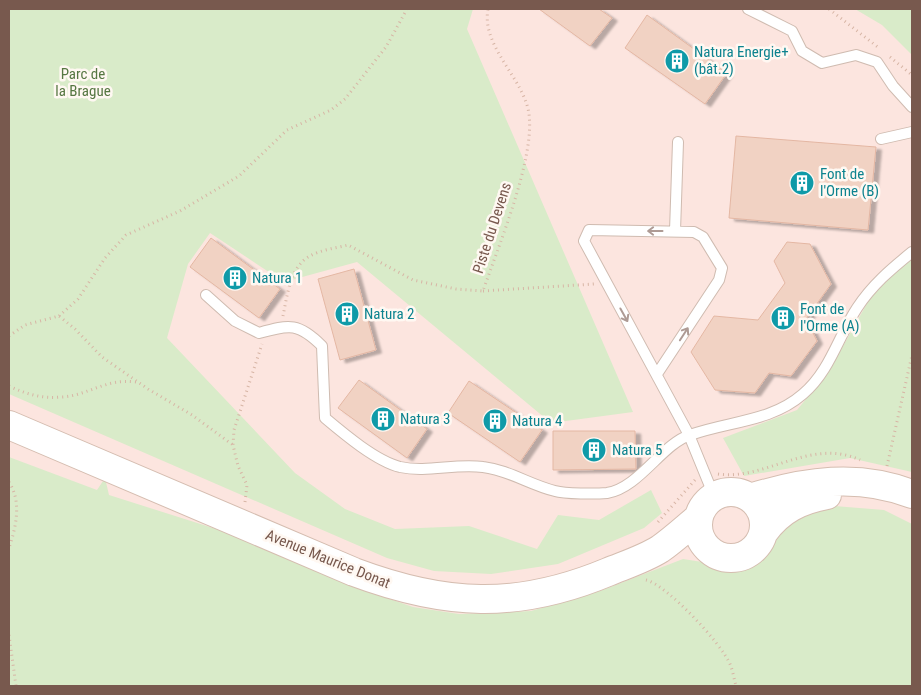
<svg xmlns="http://www.w3.org/2000/svg" width="921" height="695" viewBox="0 0 921 695" font-family="'Roboto Condensed',sans-serif">
  <style>
    .commercial { fill: #fce5df }
    .green { fill: #d9ebc9 }
    .building { fill: #f1d2c3; stroke: #e4b7a3; filter: url(#shadow) }
    .lines { fill: none; stroke-linecap: round; stroke-linejoin: round }
    .service-casing { stroke: #cfbbb0; stroke-width: 12 }
    .secondary-casing { stroke: #d5bdb0; stroke-width: 30 }
    .path { stroke: #d7b5a5; stroke-width: 3; stroke-dasharray: 1 4; stroke-linecap: butt }
    .service { stroke: #fff; stroke-width: 10 }
    .secondary { stroke: #fff; stroke-width: 28 }
    .oneway { stroke: #ae9b95 }
    .labels { text-anchor: middle; stroke-width: 5; stroke-linejoin: round; paint-order: stroke }
    .culture-label { font-size: 15px; fill: #0d838f; stroke: #fff8f2; text-anchor: start }
    .park-label { font-size: 15px; fill: #567742; stroke: #fff8f2 }
    .street-label { font-size: 15px; fill: #78594e; stroke: #fff8f2 }
  </style>
  <defs>
    <filter id="shadow"><feDropShadow dx="5.5" dy="3" stdDeviation="1" flood-color="#0004"/></filter>
  </defs>
  <rect width="100%" height="100%" fill="#fcf4eb"/>
  <path class="commercial" d="M9,9H912V686H9Z"/>
  <path class="green" d="M9,9H473L467,29L633,412L551,423L357,262L284,282L210,233L188,264L167,338L295,473L345,509L395,529L469,526L537,549L558,515L599,520L651,490L662,513L644,528L558,564L491,574L434,571L387,558L9,394Z
    M855,9H912V55L882,25Z
    M912,255V472L850,458L744,476L723,438L797,410L829,371L870,298Z
    M9,457L97,490L105,478L109,495L232,534L352,586L413,607L459,614L531,611L600,591L683,559L728,566L745,563L757,555L775,527L822,505L884,510L912,524V686H9Z"/>
  <path class="building" d="M539,9H599L612,18L590,46Z
    M647,15L727,73L705,104L625,48Z
    M736,136L876,147L868,230L729,218Z
    M211,238L280,289L259,318L190,267Z
    M787,242L810,244L831,284L806,319L817,341L791,376L769,373L755,393L715,390L691,352L714,316L758,320L785,283L774,261Z
    M354,269L376,350L340,360L318,279Z
    M359,380L427,429L407,458L338,408Z
    M469,381L542,430L520,462L448,413Z
    M553,431H635L636,469L553,470Z"/>
  <g class="lines">
    <defs>
      <path id="service" d="M748,9L792,31L802,51L822,63L856,55L877,62L893,86L912,107
        M881,139L912,132
        M675,231L678,142
        M206,295L235,321L259,333C290,324 299,323 322,346L325,418C344,434 376,461 400,467C428,473 455,463 483,467C509,470 530,485 555,491C565,494 596,494 607,493C639,488 662,444 690,435C729,421 771,422 803,394C830,371 838,337 857,308C872,285 891,269 912,252
        M657,374L719,280L722,268L703,237L694,232L589,230L584,241L689,435L714,496"/>
      <path id="secondary" d="M9,425L354,572C445,606 517,610 608,572C625,565 644,559 660,549C673,540 686,528 698,518
        M698 525a33 33 0 1 1 66 0a33 33 0 1 1-66 0Z
        M750,498C805,481 858,473 912,494
        M764,532C780,510 800,500 827,495"/>
    </defs>
    <use href="#service" class="service-casing"/>
    <use href="#secondary" class="secondary-casing"/>
    <path class="path" d="M829,9L879,48
      M890,57L912,75
      M483,291L594,284
      M59,316L78,299L105,258L126,235L180,211L239,176L287,130L331,110L345,99L386,47L407,9
      M283,316C287,297 290,266 310,256C320,250 336,248 348,245L413,280L456,289L483,291C498,247 535,159 529,114C524,78 481,47 488,9
      M9,336L25,325L59,316L75,329L102,357L148,389L192,415L233,445
      M9,386C26,394 42,399 61,397C88,396 105,378 136,382
      M887,466L912,355
      M718,474C765,481 811,437 860,460
      M9,482C22,502 16,527 9,548
      M245,502L247,485L238,466L233,445L234,430L262,344
      M658,522L695,480
      M646,580C667,585 721,643 730,664C733,671 734,679 736,686
      M9,635L16,686"/>
    <use href="#service" class="service"/>
    <use href="#secondary" class="secondary"/>
  </g>
  <defs><path id="oneway-shaft" d="M-6 0H5M1.5-3L5.5 0L1.5 3" fill="none" stroke-width="1.6" stroke-linecap="round" stroke-linejoin="round" transform="scale(1.25)"/></defs>
  <g class="oneway">
    <use href="#oneway-shaft" transform="translate(655 231) rotate(-180)"/>
    <use href="#oneway-shaft" transform="translate(624 315) rotate(61)"/>
    <use href="#oneway-shaft" transform="translate(684 334) rotate(-57)"/>
  </g>
  <defs>
    <symbol id="building-disc" viewBox="-11 -11 22 22"><circle r="9.5" fill="#0f9aa8" stroke="#fff8f2"/><path d="M-4-6H4V6H1V3H-1V6H-4ZM-2.5-4.3h1.7v1.8h-1.7ZM.8-4.3h1.7v1.8H.8ZM-2.5-1h1.7V.8h-1.7ZM.8-1h1.7V.8H.8Z" fill="#fff"/></symbol>
  </defs>
  <g fill-rule="evenodd">
    <use href="#building-disc" x="663" y="47" width="28" height="28"/>
    <use href="#building-disc" x="788" y="169" width="28" height="28"/>
    <use href="#building-disc" x="221" y="264" width="28" height="28"/>
    <use href="#building-disc" x="333" y="300" width="28" height="28"/>
    <use href="#building-disc" x="769" y="304" width="28" height="28"/>
    <use href="#building-disc" x="369" y="405" width="28" height="28"/>
    <use href="#building-disc" x="481" y="407" width="28" height="28"/>
    <use href="#building-disc" x="580" y="436" width="28" height="28"/>
  </g>
  <g class="labels">
    <g class="culture-label">
      <text x="694" y="57">Natura Energie+<tspan x="694" dy="17">(bât.2)</tspan></text>
      <text x="820" y="179">Font de<tspan x="820" dy="17">l'Orme (B)</tspan></text>
      <text x="252" y="283">Natura 1</text>
      <text x="800" y="314">Font de<tspan x="800" dy="17">l'Orme (A)</tspan></text>
      <text x="364" y="319">Natura 2</text>
      <text x="400" y="424">Natura 3</text>
      <text x="512" y="426">Natura 4</text>
      <text x="612" y="455">Natura 5</text>
    </g>
    <g class="park-label">
      <text x="83" y="79">Parc de<tspan x="83" dy="17">la Brague</tspan></text>
    </g>
    <g class="street-label">
      <text transform="translate(492 228) rotate(-72)" y="5">Piste du Devens</text>
      <text transform="translate(328 559) rotate(22)" y="5">Avenue Maurice Donat</text>
    </g>
  </g>
  <rect width="921" height="695" fill="none" stroke="#78594e" stroke-width="20"/>
</svg>
